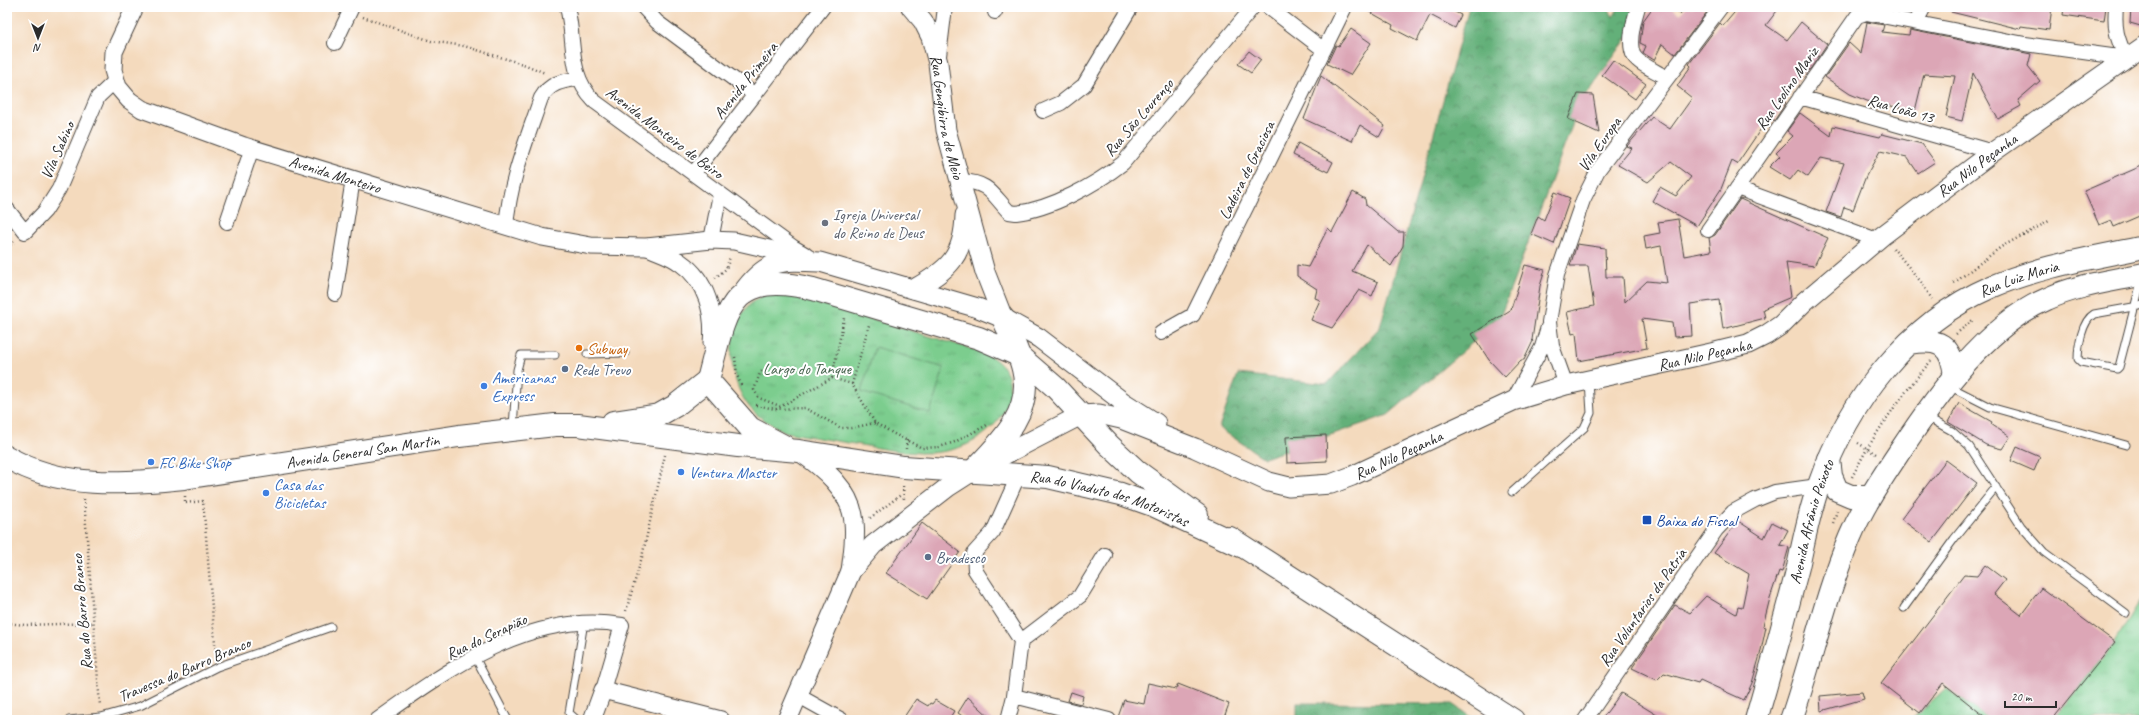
<svg xmlns="http://www.w3.org/2000/svg" width="2151" height="727" viewBox="0 0 2151 727" font-family="Caveat,sans-serif">
  <style>
    .forest { fill: url(#forest-crowns); stroke: #486e52 }
    .park { fill: url(#park-tufts); stroke: #537c5c }
    .garden { fill: #7bcd8e; stroke: #537c5c }
    .building { fill: #dca6b6 }
    .lines { fill: none; stroke-linecap: round; stroke-linejoin: round }
    .service-casing { stroke: #494541; stroke-width: 9 }
    .minor-casing { stroke: #494541; stroke-width: 16 }
    .tertiary-casing { stroke: #494541; stroke-width: 19 }
    .secondary-casing { stroke: #494541; stroke-width: 21 }
    .primary-casing { stroke: #494541; stroke-width: 24 }
    .path { stroke: #494541; stroke-width: 2.5; stroke-dasharray: 1 3; stroke-linecap: butt }
    .service { stroke: #fff; stroke-width: 7 }
    .minor { stroke: #fff; stroke-width: 14 }
    .tertiary { stroke: #fff; stroke-width: 17 }
    .secondary { stroke: #fff; stroke-width: 19 }
    .primary { stroke: #fff; stroke-width: 22 }
    .worship-dot { fill: #6b7280; stroke: #fff; stroke-width: 1.5 }
    .food-dot { fill: #e8710a; stroke: #fff; stroke-width: 1.5 }
    .service-dot { fill: #5c6f8a; stroke: #fff; stroke-width: 1.5 }
    .shop-dot { fill: #3f7fe0; stroke: #fff; stroke-width: 1.5 }
    .transit-dot { fill: #1a4fb4; stroke: #fff; stroke-width: 1.5 }
    .labels { text-anchor: middle; stroke-width: 4; stroke-linejoin: round; paint-order: stroke }
    .street-label { font-size: 16px; fill: #2b2b2b; stroke: #fff }
    .worship-label { font-size: 16px; fill: #5b616d; stroke: #fff; text-anchor: start }
    .food-label { font-size: 16px; fill: #c56008; stroke: #fff; text-anchor: start }
    .park-label { font-size: 16px; fill: #47644e; stroke: #fff }
    .service-label { font-size: 16px; fill: #4e5e75; stroke: #fff; text-anchor: start }
    .shop-label { font-size: 16px; fill: #366cbe; stroke: #fff; text-anchor: start }
    .transit-label { font-size: 16px; fill: #164399; stroke: #fff; text-anchor: start }
  </style>
  <defs>
    <pattern id="forest-crowns" width="20" height="18" patternUnits="userSpaceOnUse"><rect width="20" height="18" fill="#64b079"/><path d="M2 6a3 3 0 1 1 6 0M12 15a3 3 0 1 1 6 0" fill="none" stroke="#538f63"/></pattern>
    <pattern id="park-tufts" width="24" height="20" patternUnits="userSpaceOnUse"><rect width="24" height="20" fill="#7bcd8e"/><path d="M3 7l-1-3M5 7V3M7 7l1-3M15 17l-1-3M17 17v-4M19 17l1-3" fill="none" stroke="#6ab07b"/></pattern>
  </defs>
  <rect width="100%" height="100%" fill="#fff"/>
  <filter id="ink" filterUnits="userSpaceOnUse"><feTurbulence type="fractalNoise" baseFrequency=".025" numOctaves="2"/><feDisplacementMap in="SourceGraphic" scale="8" xChannelSelector="R" yChannelSelector="G"/><feConvolveMatrix kernelMatrix="1 2 1 2 8 2 1 2 1" color-interpolation-filters="sRGB"/></filter>
  <filter id="wash" filterUnits="userSpaceOnUse"><feTurbulence type="fractalNoise" baseFrequency=".012" numOctaves="4" result="noise"/><feDisplacementMap in="SourceGraphic" scale="16" xChannelSelector="R" yChannelSelector="G"/><feGaussianBlur stdDeviation="0.9" result="paint"/><feColorMatrix in="noise" values="0 0 0 0 0 0 0 0 0 0 0 0 0 0 0 0 0 1.4 0 .05"/><feComposite in="paint" operator="in"/></filter>
  <g filter="url(#wash)">
    <rect width="100%" height="100%" fill="#f4dabd"/>
    <path class="forest" d="M1469,7H1608L1613,17L1619,7H1646L1635,27L1581,102L1499,320L1388,415L1264,458L1219,428L1238,374L1327,384L1380,327Z
      M1297,703L1452,704L1475,720H1297Z"/>
    <path class="park" d="M777,292L796,296L985,353C1004,364 1012,374 1009,397C1008,409 998,422 989,430C952,463 906,453 861,445C836,441 811,437 786,432C774,426 760,419 751,409C725,379 722,316 762,296C766,294 773,293 777,292Z
      M2144,594V720H2052L2115,642Z
      M1946,688L1991,720H1911Z"/>
    <path class="garden" d="M875,347L944,368L930,413L861,392Z"/>
    <g id="blocks">
      <path class="building" d="M1361,7H1445L1461,15L1455,28L1430,15L1417,41L1392,28L1393,25Z
        M1653,7H1670L1680,14L1686,7H1701L1707,12L1675,54L1662,44L1654,60L1643,53L1646,46L1640,43L1643,21Z
        M1739,7H1780L1766,25L1787,40L1801,22L1827,44L1811,68L1806,73L1804,71L1782,100L1786,103L1774,121L1769,117L1737,164L1732,161L1721,189L1697,226L1652,201L1660,187L1676,196L1691,177L1671,162L1648,182L1618,165L1632,148L1627,146L1652,117L1670,129L1692,98L1677,86L1691,66L1689,64L1720,23L1723,26Z
        M1952,7H2052L2049,30L2021,26L2020,29L1951,12Z
        M2064,7H2106L2104,21L2063,15Z
        M2131,7H2144V27L2130,23Z
        M1867,22L1884,25L1882,32L1909,35L1910,30L2031,54L2028,66L2040,81L2018,100L2021,106L1998,119L1973,73L1962,121L1946,117L1955,76L1924,74L1915,111L1867,101L1850,94L1825,77L1849,43L1861,54Z
        M1351,29L1371,43L1350,75L1327,64L1336,45L1339,46Z
        M1249,51L1261,60L1251,73L1238,64Z
        M1613,60L1646,84L1635,99L1602,75Z
        M1321,76L1385,126L1379,137L1360,125L1352,141L1304,119Z
        M1578,94L1593,95L1599,133L1568,119Z
        M1800,113L1831,136L1833,126L1880,137L1882,134L1922,144L1935,162L1918,173L1907,157L1880,151L1866,176L1853,210L1844,207L1841,217L1826,212L1844,163L1821,158L1808,177L1798,170L1790,180L1769,167L1780,156L1776,153L1793,136L1787,131Z
        M1298,143L1333,162L1328,172L1293,155Z
        M2144,165V214L2114,227L2111,220L2099,225L2084,191Z
        M1353,192L1365,199L1366,205L1398,232H1404L1403,246L1391,266L1367,245L1352,271L1378,282L1372,296L1359,290L1332,328L1311,320L1320,300L1315,298L1317,289L1297,276V265L1308,267L1328,228L1332,232Z
        M1555,192L1570,198L1554,244L1531,234L1538,216L1544,220Z
        M1740,199L1828,238L1814,266L1786,262L1791,297L1763,309L1765,318L1723,329L1719,300L1690,304L1692,336L1674,337L1672,323L1642,319L1647,348L1579,361L1576,333L1572,334L1567,312L1594,306L1588,266H1570L1577,244L1605,248L1606,277H1623L1625,302L1647,281L1667,283L1661,246L1646,249L1644,236L1660,233L1658,222L1678,219L1684,256L1711,251L1709,238L1715,235Z
        M1525,265L1545,270L1540,286L1532,340L1533,341L1524,360H1521L1505,377L1489,360L1472,334L1512,309H1511Z
        M1959,403L1992,422L1991,424L2010,437L2002,449L1986,445L1948,422Z
        M1326,435L1327,461L1287,463L1286,437Z
        M2017,447L2040,457L2034,471L2011,461Z
        M1946,460L1977,483L1932,542L1901,519Z
        M1738,521L1764,538L1772,522L1788,530L1780,545L1789,547L1782,572L1779,571L1770,598L1763,626L1766,627L1760,655L1752,683L1744,700L1700,680L1698,683L1664,673L1657,680L1632,668L1675,605L1690,613L1706,596L1736,614L1738,607L1742,608L1749,574L1714,553Z
        M922,523L960,552L927,599L886,573Z
        M1985,565L2005,580L1994,594L2021,615L2041,588L2115,642L2052,720H1989L1943,683L1920,713L1881,683L1964,575L1977,576Z
        M1148,683L1176,689L1178,684L1229,704L1223,720H1117L1124,700L1144,704Z
        M1071,692L1083,696L1081,704L1068,701Z
        M1862,692L1864,699L1821,711L1820,696Z
        M1621,693L1665,720H1601Z
        M968,697L993,720H968L958,713Z
        M916,699L928,706L930,703L932,704L935,700L954,711L949,719L951,720H902Z"/>
    </g>
  </g>
  <g filter="url(#ink)">
    <use href="#blocks" fill-opacity="0" stroke="#494541" stroke-width="1"/>
    <g class="lines">
      <defs>
        <path id="service" d="M2142,278L2119,367L2117,369L2081,362L2078,359C2078,346 2082,321 2094,314L2144,305
          M587,354L625,353
          M1949,386L1990,407L2126,445
          M1927,417L1952,431L1969,446L2021,526L2044,552L2126,613
          M513,427L517,370L521,355H555
          M1512,492L1584,428L1591,413L1589,381
          M1904,608L1954,539L1996,487
          M475,657L508,720
          M69,720L101,717L140,706L217,667L331,627
          M577,720L569,713L584,622"/>
        <path id="minor" d="M567,7C576,42 567,73 594,101L793,247L805,254
          M643,7L657,22L755,95
          M1268,7L1324,50
          M1638,7C1634,20 1627,43 1634,56C1640,65 1658,72 1667,78
          M2116,7C2114,29 2117,38 2126,58
          M995,12L996,7
          M1916,22L1924,7
          M335,43L352,7
          M939,56L945,7
          M1800,97L1993,152
          M1043,111L1061,103L1084,85L1131,7
          M693,174L823,7
          M961,181C989,182 992,194 1009,212L1016,213C1051,209 1095,185 1123,163L1253,7
          M1737,188L1877,240
          M7,209L25,232L45,211L59,189L98,97L116,80
          M227,222L252,148
          M506,226C510,180 526,142 541,98C550,83 561,81 578,79
          M1708,230L1857,16L1866,13L2025,44L2126,58
          M711,240L720,194
          M335,294L353,179
          M1161,333L1193,315L1345,7
          M1566,385L1552,346L1549,322L1557,275L1583,200L1598,170L1721,7
          M1513,401L1542,347L1548,327
          M1021,641L1080,596L1105,555
          M797,695L842,720
          M1014,696L1109,720
          M377,720C447,670 532,609 622,625L603,690
          M1008,720L1014,696L1021,641L975,570L974,553L993,532L1019,474
          M1585,720L1716,530L1733,512L1755,500L1775,492L1818,486"/>
        <g id="tertiary">
          <path id="s1" d="M135,7L114,52L113,70L118,87L129,100L142,109L244,146L542,237L591,246L647,247L711,240L734,241L808,258"/>
          <path d="M648,247C659,252 671,255 681,263C707,281 715,314 712,343"/>
          <path d="M592,720L603,690L721,720"/>
        </g>
        <g id="secondary">
          <path id="s2" d="M911,7L923,21L931,37L938,63L946,130L985,272L1003,318"/>
          <path d="M914,289C948,270 964,257 965,215"/>
          <path d="M742,293C766,259 781,260 820,262L978,308L1003,318L1039,338L1123,402L1156,423"/>
          <path d="M799,451C823,467 851,490 854,522C856,538 853,555 851,571"/>
          <path id="s3" d="M787,720L851,571L873,545L948,487L973,471L1081,415L1099,414L1121,419L1195,448L1269,482L1289,487L1331,484L1352,476L1513,401L1566,385L1711,353L1748,344L1766,335L1781,325L1805,301L1882,236L1993,152L2144,46"/>
        </g>
        <g id="primary">
          <path d="M1909,343C1939,338 1951,344 1955,375"/>
          <path d="M708,380C726,312 728,269 813,289L979,338L1018,355L1055,387L1109,445L1138,472L1197,515"/>
          <path d="M708,380L750,428L784,446"/>
          <path d="M613,422L659,415L675,406L708,380"/>
          <path id="s4" d="M7,457C60,489 124,484 184,478L459,436L555,425H578L738,446L799,451L904,467L1048,477L1121,494L1155,506L1241,546"/>
          <path d="M1829,459L1831,476L1837,490L1851,496H1870"/>
          <path d="M973,471C999,444 1034,412 1023,369C1019,352 1010,334 1003,318"/>
          <path d="M1230,538L1513,720"/>
          <path id="s5" d="M1756,720C1771,669 1785,618 1798,567C1804,540 1809,512 1819,485C1848,402 1908,323 1991,287C2040,266 2093,258 2144,247"/>
          <path d="M1791,720C1812,660 1825,596 1850,537C1863,506 1882,478 1900,451C1936,397 1986,325 2047,299C2077,285 2112,281 2144,274"/>
        </g>
      </defs>
      <use href="#service" class="service-casing"/>
      <use href="#minor" class="minor-casing"/>
      <use href="#tertiary" class="tertiary-casing"/>
      <use href="#secondary" class="secondary-casing"/>
      <use href="#primary" class="primary-casing"/>
      <path class="path" d="M363,17L431,41L464,46L526,65L545,73
        M7,247L14,242
        M1893,248L1921,282L1932,299
        M715,278L726,269L730,257
        M1954,283L2001,247L2051,220
        M1956,334L1974,319
        M735,357L737,375L742,387
        M768,366L760,373L754,390L759,398L780,406
        M832,378L852,384L875,423L896,435L922,448L939,447L955,442L987,425
        M832,378L844,318
        M852,384L869,325
        M756,405L775,409L805,408L841,428H851L875,423
        M776,409L832,378
        M1858,443L1876,454
        M906,449L907,439
        M1852,477C1873,435 1900,397 1931,361
        M903,486L904,499
        M185,496V503L203,501L216,655
        M84,499L100,706
        M870,518L902,494
        M1833,523L1837,511
        M626,611L642,557L665,455
        M7,623L25,625L94,623"/>
      <use href="#service" class="service"/>
      <use href="#minor" class="minor"/>
      <use href="#tertiary" class="tertiary"/>
      <use href="#secondary" class="secondary"/>
      <use href="#primary" class="primary"/>
    </g>
  </g>
  <circle class="worship-dot" cx="825" cy="223" r="4"/>
  <circle class="food-dot" cx="579" cy="348" r="4"/>
  <g class="service-dot">
    <circle cx="565" cy="369" r="4"/>
    <circle cx="928" cy="557" r="4"/>
  </g>
  <g class="shop-dot">
    <circle cx="484" cy="386" r="4"/>
    <circle cx="151" cy="462" r="4"/>
    <circle cx="681" cy="472" r="4"/>
    <circle cx="266" cy="493" r="4"/>
  </g>
  <rect class="transit-dot" x="1642" y="515" width="10" height="10" rx="2"/>
  <g class="labels">
    <g class="street-label">
      <text transform="translate(745 80) rotate(-52)" y="6">Avenida Primeira</text>
      <text transform="translate(1786 88) rotate(-55)" y="6">Rua Leolino Mariz</text>
      <text transform="translate(1901 108) rotate(16)" y="6">Rua Loão 13</text>
      <text dy="6" stroke="none"><textPath href="#s2" startOffset="118">Rua Gengibirra de Meio</textPath></text>
      <text transform="translate(1138 117) rotate(-49)" y="6">Rua São Lourenço</text>
      <text transform="translate(665 132) rotate(37)" y="6">Avenida Monteiro de Beiro</text>
      <text transform="translate(1599 144) rotate(-55)" y="6">Vila Europa</text>
      <text transform="translate(57 150) rotate(-66)" y="6">Vila Sabino</text>
      <text dy="6" stroke="none"><textPath href="#s3" startOffset="1440">Rua Nilo Peçanha</textPath></text>
      <text transform="translate(1246 170) rotate(-64)" y="6">Ladeira de Graciosa</text>
      <text dy="6" stroke="none"><textPath href="#s1" startOffset="322">Avenida Monteiro</textPath></text>
      <text dy="6" stroke="none"><textPath href="#s5" startOffset="542">Rua Luiz Maria</textPath></text>
      <text dy="6" stroke="none"><textPath href="#s3" startOffset="1104">Rua Nilo Peçanha</textPath></text>
      <text dy="6" stroke="none"><textPath href="#s4" startOffset="362">Avenida General San Martin</textPath></text>
      <text dy="6" stroke="none"><textPath href="#s3" startOffset="780">Rua Nilo Peçanha</textPath></text>
      <text dy="6" stroke="none"><textPath href="#s4" startOffset="1117">Rua do Viaduto dos Motoristas</textPath></text>
      <text dy="6" stroke="none"><textPath href="#s5" startOffset="206">Avenida Afrânio Peixoto</textPath></text>
      <text transform="translate(1642 607) rotate(-55)" y="6">Rua Voluntarios da Patría</text>
      <text transform="translate(81 612) rotate(-95)" y="6">Rua do Barro Branco</text>
      <text transform="translate(486 636) rotate(-25)" y="6">Rua do Serapião</text>
      <text transform="translate(184 669) rotate(-23)" y="6">Travessa do Barro Branco</text>
    </g>
    <g class="worship-label">
      <text x="833" y="220">Igreja Universal<tspan x="833" dy="18">do Reino de Deus</tspan></text>
    </g>
    <g class="food-label">
      <text x="587" y="354">Subway</text>
    </g>
    <g class="park-label">
      <text x="807" y="374">Largo do Tanque</text>
    </g>
    <g class="service-label">
      <text x="573" y="375">Rede Trevo</text>
      <text x="936" y="563">Bradesco</text>
    </g>
    <g class="shop-label">
      <text x="492" y="383">Americanas<tspan x="492" dy="18">Express</tspan></text>
      <text x="159" y="468">FC Bike Shop</text>
      <text x="689" y="478">Ventura Master</text>
      <text x="274" y="490">Casa das<tspan x="274" dy="18">Bicicletas</tspan></text>
    </g>
    <g class="transit-label">
      <text x="1656" y="526">Baixa do Fiscal</text>
    </g>
  </g>
  <rect width="2151" height="727" fill="none" stroke="#fff" stroke-width="24"/>
  <g transform="translate(38 38) rotate(180)" stroke="#ffffff" stroke-width="3" paint-order="stroke">
  <path d="M0-3L7 15L0 10L-7 15Z" fill="#2b2b2b"/>
  <text y="-6" font-size="11" font-weight="bold" text-anchor="middle" fill="#2b2b2b">N</text>
  </g>
  <path d="M2005 701v6h51v-6" fill="none" stroke="#2b2b2b" stroke-width="2"/>
  <text x="2011" y="701" font-size="12" fill="#2b2b2b" stroke="#ffffff" stroke-width="3" paint-order="stroke">20 m</text>
</svg>
